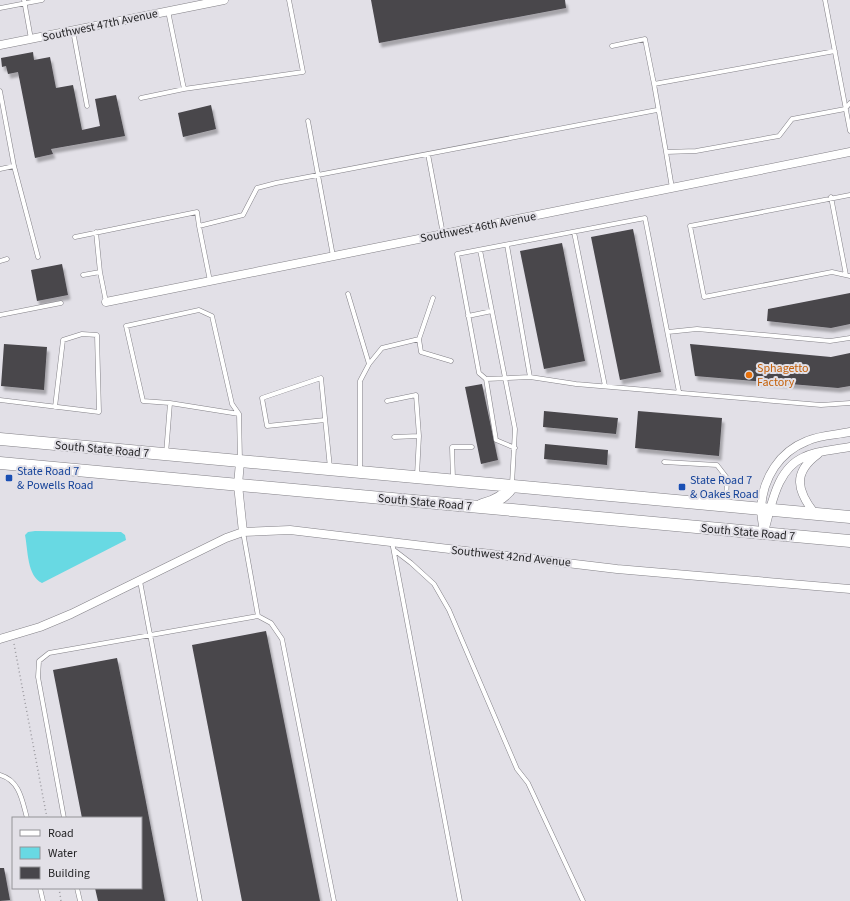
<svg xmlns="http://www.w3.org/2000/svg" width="850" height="901" viewBox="0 0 850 901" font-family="'Source Sans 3',sans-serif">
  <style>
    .water { fill: #68d9e3 }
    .building { fill: #48464b; filter: url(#shadow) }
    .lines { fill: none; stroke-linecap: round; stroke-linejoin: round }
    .service-casing { stroke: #838187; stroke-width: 5 }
    .minor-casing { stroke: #838187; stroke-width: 9 }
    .primary-casing { stroke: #838187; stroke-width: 13 }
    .path { stroke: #9b999f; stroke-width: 1.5; stroke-dasharray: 1 3; stroke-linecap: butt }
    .service { stroke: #fff; stroke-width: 4 }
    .minor { stroke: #fff; stroke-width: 8 }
    .primary { stroke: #fff; stroke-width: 12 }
    .food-dot { fill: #e8710a; stroke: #e2e0e7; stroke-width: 1.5 }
    .transit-dot { fill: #1a4fb4; stroke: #e2e0e7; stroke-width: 1.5 }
    .labels { text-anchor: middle; stroke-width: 4; stroke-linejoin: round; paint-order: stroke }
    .street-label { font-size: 12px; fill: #1f1f21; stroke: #e2e0e7 }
    .food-label { font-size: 12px; fill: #c56008; stroke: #e2e0e7; text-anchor: start }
    .transit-label { font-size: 12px; fill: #164399; stroke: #e2e0e7; text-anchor: start }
  </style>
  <defs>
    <filter id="shadow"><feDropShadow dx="2.5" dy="4.5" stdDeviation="1" flood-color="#0004"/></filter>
  </defs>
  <rect width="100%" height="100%" fill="#e2e0e7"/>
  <path class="water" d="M35,531L121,532L125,535L126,540L42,583C27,576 28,550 25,535L28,532Z"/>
  <path class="building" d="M371,0H565L566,8L379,43Z
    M33,52L34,60L50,57L56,88L73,85L82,130L100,126L95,99L116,95L125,136L51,149L53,154L35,158L18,72L8,74L6,66L2,67L1,58Z
    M211,105L216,129L183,137L178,113Z
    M633,229L661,372L620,380L591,237Z
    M562,243L585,361L544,369L520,251Z
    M62,264L68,295L37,301L31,270Z
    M850,293V324L831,328L767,321L768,309Z
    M4,344L47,347L44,390L1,386Z
    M690,344L831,357L850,353V386L838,388L695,376Z
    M482,384L498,460L481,464L465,387Z
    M544,411L618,418L616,434L543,427Z
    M638,411L722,418L719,456L635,448Z
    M545,444L608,450L607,465L544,459Z
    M266,631L320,901H242L192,645Z
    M117,658L145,797L165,901H98L95,888H141V818H82L53,670Z
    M0,868H4L10,900L0,901Z"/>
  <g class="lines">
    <defs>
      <path id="service" d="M24,0L31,39
        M825,0L850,131
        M0,8L42,0
        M168,11L184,89L303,72L289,0
        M73,31L87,106
        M612,46L645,39L654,84
        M835,51L654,84L666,152L696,151L779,136L792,119L845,109L850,103
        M0,91L14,166L38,257
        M141,98L184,89
        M308,121L333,256
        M666,152L672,188
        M428,154L443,234
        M0,169L14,166
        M850,195L690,226L704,297L832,272L850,276
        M831,197L846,275
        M199,226L210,281
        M574,232L605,386
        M75,237L197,212L199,226L243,215L257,188L276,183L657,110
        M507,245L530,377
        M480,250L515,429L512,484
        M0,261L7,259
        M100,272L106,302
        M83,275L100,272L96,232
        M348,294L369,364
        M0,315L61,303
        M468,316L492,311
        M668,332L697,329L830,341L850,338
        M419,339L421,352L451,361
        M486,379L496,440L515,448
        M679,392L645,218L457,254L479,373L486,379L530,377L576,384L821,405L850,403
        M0,400L99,412L97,335L82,334L63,340L55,407
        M387,401L416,395L419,436L417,475
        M170,403L239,414L240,460
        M325,420L267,426L262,398L321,378L330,468
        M394,437L419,436
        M166,454L170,403L143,401L126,326L199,310L212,316L232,404L239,414
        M664,462L717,465L727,478L726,504
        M360,470V381L369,364L382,348L419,339L433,298
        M453,479L452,447H472
        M392,542L460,901
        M394,550L411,563L434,584L449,610L517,769L528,783L583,901
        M140,581L200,901
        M258,616L271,623L282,639L334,901
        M0,775C20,781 22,800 27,818
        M64,818L38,677L39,661L49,653L258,616L243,532
        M40,888L43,901
        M77,888L80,901"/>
      <path id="minor" d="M0,45L224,0
        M106,302L850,152
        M240,462L238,485L243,532L290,530L617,569L850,589
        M815,514C797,491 792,473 818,454
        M765,528C772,503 777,469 804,457C818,450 835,450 850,447
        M764,533C763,525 761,516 761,508C763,478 779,452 807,441C820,435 836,435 850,432
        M0,639L40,627L71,614L226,538L243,532"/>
      <path id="primary" d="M0,439L850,517
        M0,463L850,541
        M482,505C495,502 505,497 512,486"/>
    </defs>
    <use href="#service" class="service-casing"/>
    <use href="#minor" class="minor-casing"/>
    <use href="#primary" class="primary-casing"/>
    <path class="path" d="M14,644L47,818
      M59,888L61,901"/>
    <use href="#service" class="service"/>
    <use href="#minor" class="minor"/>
    <use href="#primary" class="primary"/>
  </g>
  <circle class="food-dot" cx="749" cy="375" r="4"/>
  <g class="transit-dot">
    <rect x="5" y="474" width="8" height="8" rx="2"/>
    <rect x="678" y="483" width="8" height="8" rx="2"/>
  </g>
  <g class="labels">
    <g class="street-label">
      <text transform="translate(100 25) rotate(-12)" y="4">Southwest 47th Avenue</text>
      <text transform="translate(478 227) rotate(-11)" y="4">Southwest 46th Avenue</text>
      <text transform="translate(102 449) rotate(5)" y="4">South State Road 7</text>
      <text transform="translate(425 502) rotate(5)" y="4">South State Road 7</text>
      <text transform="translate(748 532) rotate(5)" y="4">South State Road 7</text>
      <text transform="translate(511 556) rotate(6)" y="4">Southwest 42nd Avenue</text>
    </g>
    <g class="food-label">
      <text x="757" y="372">Sphagetto<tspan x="757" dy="14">Factory</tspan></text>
    </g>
    <g class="transit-label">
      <text x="17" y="475">State Road 7<tspan x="17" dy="14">&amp; Powells Road</tspan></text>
      <text x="690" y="484">State Road 7<tspan x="690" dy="14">&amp; Oakes Road</tspan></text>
    </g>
  </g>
  <rect x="12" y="817" width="130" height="72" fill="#e2e0e7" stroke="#949398"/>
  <rect x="20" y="830" width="20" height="6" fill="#ffffff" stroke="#949398"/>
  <text x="48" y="837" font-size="12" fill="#1f1f21">Road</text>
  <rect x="20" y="847" width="20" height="12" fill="#68d9e3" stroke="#949398"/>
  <text x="48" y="857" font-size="12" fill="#1f1f21">Water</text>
  <rect x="20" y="867" width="20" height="12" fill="#48464b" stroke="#949398"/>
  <text x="48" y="877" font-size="12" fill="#1f1f21">Building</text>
</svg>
